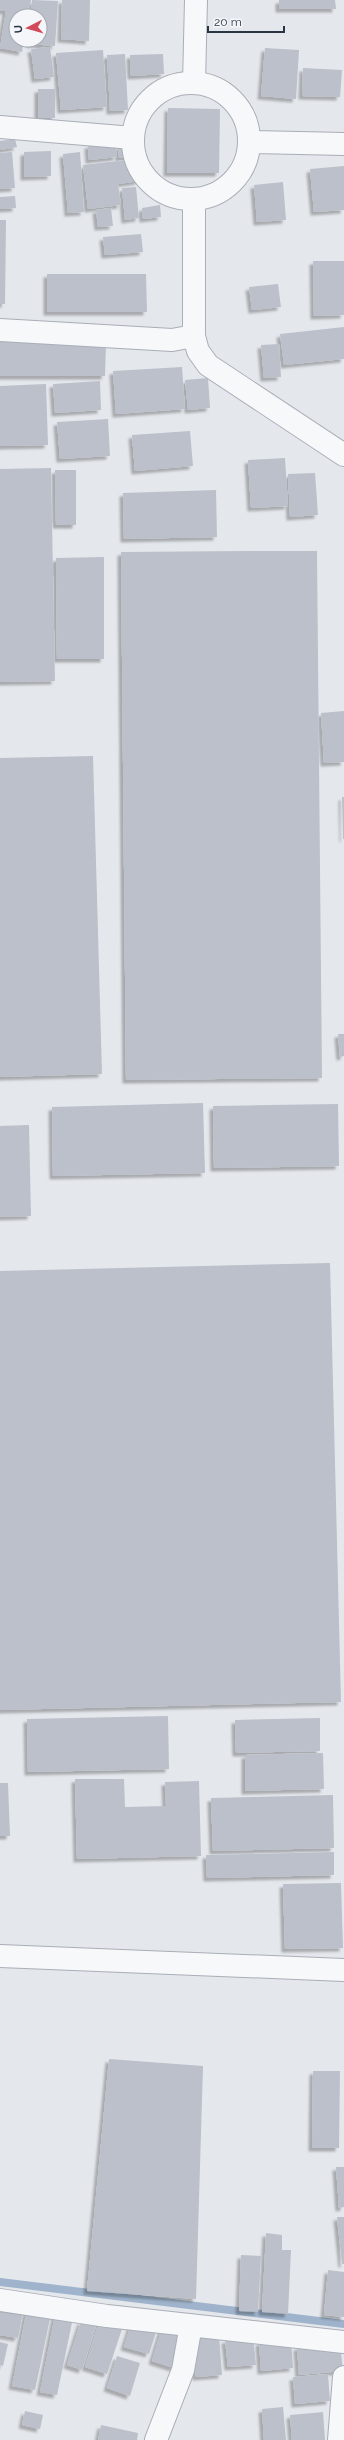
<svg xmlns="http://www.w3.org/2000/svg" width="344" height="2440" viewBox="0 0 344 2440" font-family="Raleway,sans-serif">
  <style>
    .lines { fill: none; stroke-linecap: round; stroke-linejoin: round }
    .stream { stroke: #9fb4cc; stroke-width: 8 }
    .building { fill: #bbc0ca; filter: url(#shadow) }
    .minor-casing { stroke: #a9aeb7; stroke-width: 24 }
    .minor { stroke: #f7f8fa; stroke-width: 22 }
  </style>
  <defs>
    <filter id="shadow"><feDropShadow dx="-3.5" dy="3.5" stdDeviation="1" flood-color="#0004"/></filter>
  </defs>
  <rect width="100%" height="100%" fill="#e4e7ec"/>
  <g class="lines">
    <path class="stream" d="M0,2282L344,2324"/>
  </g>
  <path class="building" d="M0,0H31L28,16H16V40H24L22,52L0,48L6,11L0,10Z
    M32,0L58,1L55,46L29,44V40H40V16H31Z
    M62,0H90L89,41L61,39Z
    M279,0H335L336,9H279Z
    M50,47L54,77L35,79L31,49Z
    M265,48L299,50L296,99L261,96Z
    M103,50L107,107L61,110L56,53Z
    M125,54L128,110L110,111L107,55Z
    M163,54L164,74L131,76L130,55Z
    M303,68L342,70L340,97L302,96Z
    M38,89H55V118H38Z
    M168,108L220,109L219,173H167Z
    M15,139L17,147L0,150V141Z
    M116,143L117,157L89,160L88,145Z
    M132,145V157L119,158L118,146Z
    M51,151V176L24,177V152Z
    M12,152L15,188L0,189V153Z
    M80,152L84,212L68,213L63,154Z
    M136,159L139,181L118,184L121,205L88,209L83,165Z
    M344,166V210L314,212L310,169Z
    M283,182L286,220L257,222L254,185Z
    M136,187L139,218L125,220L122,188Z
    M15,196L16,208L0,209V197Z
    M160,205L161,217L143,219L142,208Z
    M111,208L113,226L98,227L96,210Z
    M0,220H6L5,304H0Z
    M141,234L143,252L105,255L103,237Z
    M313,261H344V315L314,316Z
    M47,274H146L147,312H47Z
    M278,284L281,307L252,310L249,287Z
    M344,327V359L284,365L280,334Z
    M0,339L106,344L105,376H0Z
    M279,344L281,377L264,378L261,345Z
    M182,367L185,409L116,414L113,371Z
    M208,378L210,408L188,410L185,380Z
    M100,381L101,410L55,413L53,384Z
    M46,384L48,445L0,446V386Z
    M108,419L110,456L60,459L57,422Z
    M190,431L193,466L135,471L132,435Z
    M285,458L288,506L251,508L248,460Z
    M51,468L55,681L0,682V469Z
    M55,470H76V525H56Z
    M315,473L318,515L290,517L288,474Z
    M216,490L217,537L124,539L123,493Z
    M248,551H317L322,1078L126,1080L121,552Z
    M104,557V659H57L56,558Z
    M344,711V762L324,763L321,713Z
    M93,756L102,1074L0,1077V758Z
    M342,797H344V839H343Z
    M338,1034H344V1056L340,1057Z
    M203,1103L205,1173L53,1176L52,1107Z
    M338,1104L339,1166L214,1168L213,1106Z
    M29,1125L31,1216L0,1217V1126Z
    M330,1263L341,1702L0,1710V1271Z
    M168,1716L169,1769L28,1772L27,1719Z
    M320,1718V1751L236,1753L235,1720Z
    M323,1753L324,1789L245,1791V1755Z
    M75,1779H124L125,1807L166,1806L165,1782L199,1781L201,1856L77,1859Z
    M0,1783H8L10,1836H0Z
    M333,1795L334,1848L213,1851L211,1798Z
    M334,1852V1875L207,1878L206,1855Z
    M341,1883L343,1948L285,1949L283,1884Z
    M109,2059L203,2066L196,2299L87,2291Z
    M313,2071H340L339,2148H312Z
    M336,2167H344V2207L339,2208Z
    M337,2217H344V2264H342Z
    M266,2233L282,2235V2250H291L288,2314L262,2312Z
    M241,2255L261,2256L258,2312L239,2311Z
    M328,2270L344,2272V2317L324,2315Z
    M0,2302L24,2307L18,2338L0,2335Z
    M27,2309L51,2314L35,2390L12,2386Z
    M56,2310L74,2313L57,2395L40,2392Z
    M100,2319L123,2326L107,2374L85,2367Z
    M81,2321L96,2326L82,2370L67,2365Z
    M132,2321L157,2329L149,2354L124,2347Z
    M162,2328L185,2336L174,2368L152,2361Z
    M219,2336L222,2375L196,2377L192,2338Z
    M253,2337L256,2365L228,2367L225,2340Z
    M291,2339L293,2368L261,2371L259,2342Z
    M0,2342L8,2344L3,2366L0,2365Z
    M340,2343L343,2371L299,2375L297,2347Z
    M117,2356L140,2363L130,2396L107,2388Z
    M328,2374L330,2401L295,2404L293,2377Z
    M283,2407L286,2440H264L262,2409Z
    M25,2411L43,2415L40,2429L22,2425Z
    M323,2412L325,2440H292L290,2415Z
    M101,2425L138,2433L137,2440H98Z"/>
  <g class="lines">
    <defs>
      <path id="minor" d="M194,83L196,0
        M133 141a58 58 0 1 1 116 0a58 58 0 1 1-116 0Z
        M0,127L133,138
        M249,142L344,144
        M194,199V336L198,351L208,365L344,455
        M0,330L172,340L194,336
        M0,1956L344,1970
        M0,2300L107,2316L344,2342
        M156,2440L183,2370L191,2325
        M339,2440L344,2377"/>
    </defs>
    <use href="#minor" class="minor-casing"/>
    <use href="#minor" class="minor"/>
  </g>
  <g transform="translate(28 28) rotate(264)"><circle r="19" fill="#f4f6f9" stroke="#a4a8b1"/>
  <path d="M0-3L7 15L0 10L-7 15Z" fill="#d1495b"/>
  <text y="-6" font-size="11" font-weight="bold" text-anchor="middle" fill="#2b3445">U</text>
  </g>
  <path d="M208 26v6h76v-6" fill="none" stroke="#2b3445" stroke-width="2"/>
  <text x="214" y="26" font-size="12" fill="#2b3445" stroke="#f4f6f9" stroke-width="3" paint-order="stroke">20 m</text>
</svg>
